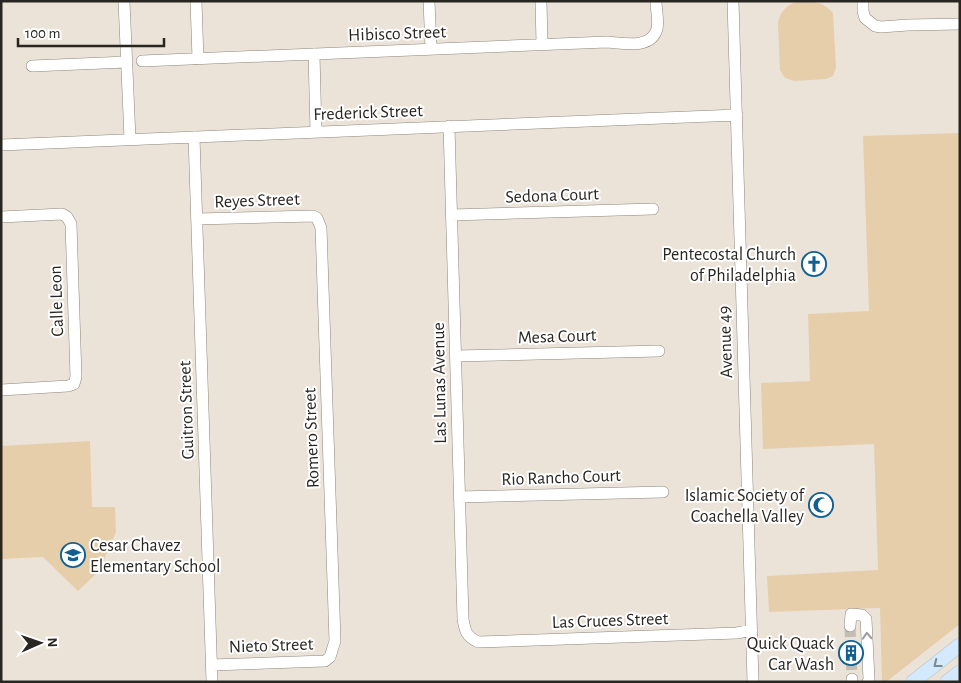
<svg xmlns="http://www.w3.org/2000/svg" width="961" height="683" viewBox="0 0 961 683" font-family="'Alegreya Sans',sans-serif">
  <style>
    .green { fill: #e7ceab }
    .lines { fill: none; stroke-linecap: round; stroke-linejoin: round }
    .minor-tunnel { stroke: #c4bdb4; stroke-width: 11; stroke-dasharray: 11 5.5; stroke-linecap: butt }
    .minor-casing { stroke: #8d867b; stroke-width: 12 }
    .major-casing { stroke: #c3c2c1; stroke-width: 15 }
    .minor { stroke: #fff; stroke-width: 11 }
    .major { stroke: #d3e9fc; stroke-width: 14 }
    .oneway { stroke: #9f9d9c }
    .oneway2 { stroke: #7e888f }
    .labels { text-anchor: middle; stroke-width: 4; stroke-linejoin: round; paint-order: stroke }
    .street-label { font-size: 18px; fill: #292622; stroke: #fff }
    .poi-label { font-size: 18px; fill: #292622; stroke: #fff; text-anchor: end }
  </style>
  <rect width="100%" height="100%" fill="#ebe3d8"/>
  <path class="green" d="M795,2C813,2 822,0 833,13L836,68L833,76L826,79L794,81L785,78L780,70L778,23C780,12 785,7 795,2Z
    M960,133V624L886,682H882L880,608L769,612L767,576L878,570L874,444L763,449L761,383L810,381L808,314L869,311L863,136Z
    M90,441L92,507H115L116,532L99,571L78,591L43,557L1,559V446Z"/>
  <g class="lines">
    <path class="minor-tunnel" d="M850,626L852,679"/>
    <defs>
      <path id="minor" d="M124,1L130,139
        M196,1L198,59
        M429,1L431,49
        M541,1L542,44
        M733,1L753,682
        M863,1V11L865,18L875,26L881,27L908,25L960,24
        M314,54L316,132
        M142,61L607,42C622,43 651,50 657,29C659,21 656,10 656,1
        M32,66L127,62
        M449,126L463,619C465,631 466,636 478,642L737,633L752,630
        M194,137L212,682
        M1,145L737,115
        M452,215L653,209
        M1,217L62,214L67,217L71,224L76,377L74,384L68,386L1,390
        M197,219L313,216L317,218L321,228L335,641L330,657L325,661L212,665
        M456,356L659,351
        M459,497L663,492
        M850,626L851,614L862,615L866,619L869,679L868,682
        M852,679V682"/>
      <path id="major" d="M913,682L960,645
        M947,682L960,672"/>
    </defs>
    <use href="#minor" class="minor-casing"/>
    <use href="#major" class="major-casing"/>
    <use href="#minor" class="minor"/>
    <use href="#major" class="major"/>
  </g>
  <defs><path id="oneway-chevron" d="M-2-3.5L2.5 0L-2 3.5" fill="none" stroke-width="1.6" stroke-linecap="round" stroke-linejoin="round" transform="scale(1.25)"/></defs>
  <use class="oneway" href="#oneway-chevron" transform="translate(867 636) rotate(-93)"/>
  <use class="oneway2" href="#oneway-chevron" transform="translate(937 664) rotate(142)"/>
  <defs>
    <symbol id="church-ring" viewBox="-11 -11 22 22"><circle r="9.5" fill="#fff" stroke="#116092" stroke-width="1.5"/><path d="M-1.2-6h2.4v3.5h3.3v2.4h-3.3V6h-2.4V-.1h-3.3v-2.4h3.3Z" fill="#116092"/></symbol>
    <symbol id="mosque-ring" viewBox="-11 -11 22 22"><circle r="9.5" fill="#fff" stroke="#116092" stroke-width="1.5"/><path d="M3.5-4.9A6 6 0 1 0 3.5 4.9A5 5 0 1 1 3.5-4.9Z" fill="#116092"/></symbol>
    <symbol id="school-ring" viewBox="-11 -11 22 22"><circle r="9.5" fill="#fff" stroke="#116092" stroke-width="1.5"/><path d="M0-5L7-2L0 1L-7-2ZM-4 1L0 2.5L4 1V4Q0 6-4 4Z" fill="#116092"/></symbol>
    <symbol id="building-ring" viewBox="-11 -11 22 22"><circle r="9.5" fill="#fff" stroke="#116092" stroke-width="1.5"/><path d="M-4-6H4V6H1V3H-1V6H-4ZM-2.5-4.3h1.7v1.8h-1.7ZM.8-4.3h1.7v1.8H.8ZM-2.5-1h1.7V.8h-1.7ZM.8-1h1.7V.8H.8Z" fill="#116092"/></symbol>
  </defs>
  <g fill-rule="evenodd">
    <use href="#church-ring" x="800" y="250" width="28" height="28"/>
    <use href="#mosque-ring" x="807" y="491" width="28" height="28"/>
    <use href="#school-ring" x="59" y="541" width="28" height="28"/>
    <use href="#building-ring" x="837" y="639" width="28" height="28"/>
  </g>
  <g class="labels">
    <g class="street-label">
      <text transform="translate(397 33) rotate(-2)" y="6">Hibisco Street</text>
      <text transform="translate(368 112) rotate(-2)" y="6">Frederick Street</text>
      <text transform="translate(552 195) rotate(-2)" y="6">Sedona Court</text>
      <text transform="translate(257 200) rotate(-2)" y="6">Reyes Street</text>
      <text transform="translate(56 301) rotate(-92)" y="6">Calle Leon</text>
      <text transform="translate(557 336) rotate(-2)" y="6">Mesa Court</text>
      <text transform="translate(725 342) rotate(-92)" y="6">Avenue 49</text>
      <text transform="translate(439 383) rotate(-91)" y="6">Las Lunas Avenue</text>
      <text transform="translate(186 410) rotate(-92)" y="6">Guitron Street</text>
      <text transform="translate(311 438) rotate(-92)" y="6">Romero Street</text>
      <text transform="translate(561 477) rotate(-2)" y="6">Rio Rancho Court</text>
      <text transform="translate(610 620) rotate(-2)" y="6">Las Cruces Street</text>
      <text transform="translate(271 645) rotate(-2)" y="6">Nieto Street</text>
    </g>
    <g class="poi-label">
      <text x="796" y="260">Pentecostal Church<tspan x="796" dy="21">of Philadelphia</tspan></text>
      <text x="804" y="501">Islamic Society of<tspan x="804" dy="21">Coachella Valley</tspan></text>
      <text x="90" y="551" text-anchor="start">Cesar Chavez<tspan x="90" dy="21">Elementary School</tspan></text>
      <text x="834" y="649">Quick Quack<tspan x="834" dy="21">Car Wash</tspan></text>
    </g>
  </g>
  <rect width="961" height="683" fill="none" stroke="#292622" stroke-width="5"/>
  <g transform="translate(40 643) rotate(88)" stroke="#ffffff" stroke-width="4" paint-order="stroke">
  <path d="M0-4L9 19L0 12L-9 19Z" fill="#292622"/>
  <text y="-8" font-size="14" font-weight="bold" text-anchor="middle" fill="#292622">N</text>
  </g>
  <path d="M18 38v8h146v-8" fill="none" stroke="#292622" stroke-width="2.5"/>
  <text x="25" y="38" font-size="15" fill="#292622" stroke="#ffffff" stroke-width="4" paint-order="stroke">100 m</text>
</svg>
